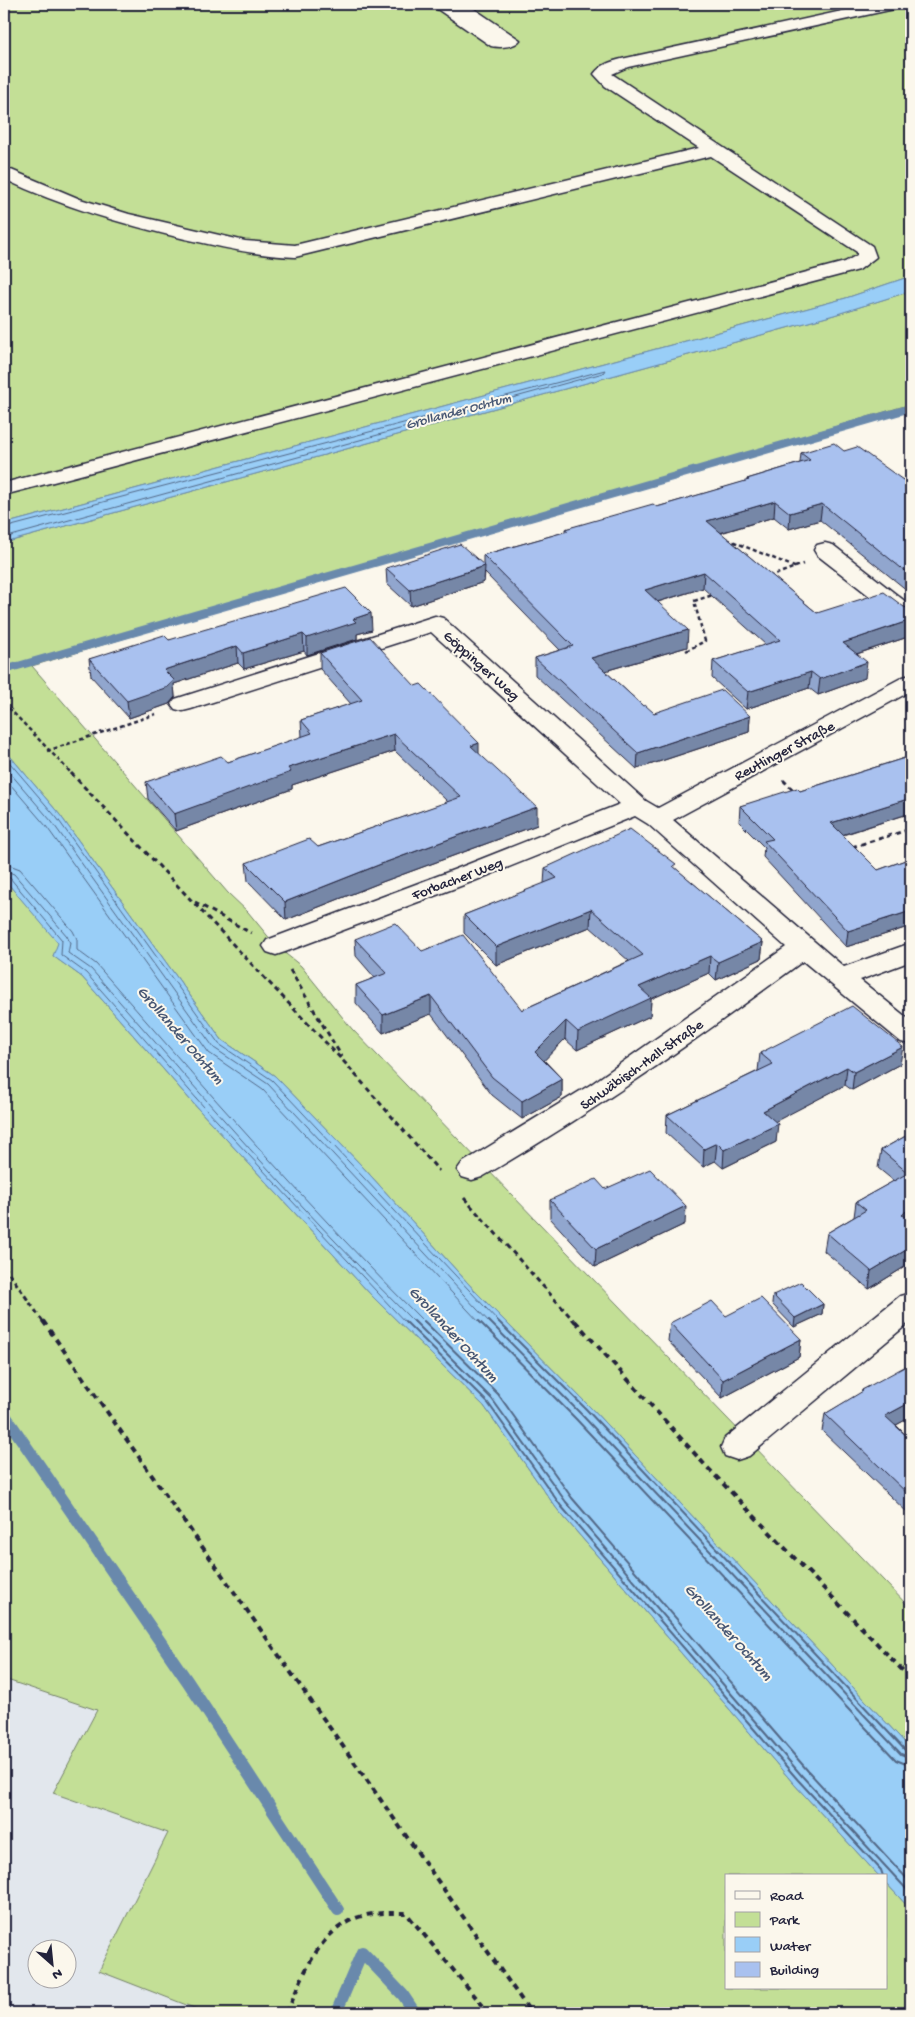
<svg xmlns="http://www.w3.org/2000/svg" width="915" height="2017" viewBox="0 0 915 2017" font-family="'Gochi Hand',sans-serif">
  <style>
    .built { fill: #e2e7ed; fill-rule: evenodd }
    .green { fill: #c3df96; stroke: #728068 }
    .water { fill: #99cef7; stroke: #6989ac }
    .lines { fill: none; stroke-linecap: round; stroke-linejoin: round }
    .shore-far1 { stroke: #526786; stroke-width: 1 }
    .shore { stroke: #526786; stroke-width: 2 }
    .stream-far1 { stroke: #6989ac; stroke-width: 8 }
    .stream { stroke: #6989ac; stroke-width: 12 }
    .minor-casing { stroke: #22223b; stroke-width: 3 }
    .path-far2 { stroke: #22223b; stroke-width: 2.5; stroke-dasharray: 4 3; stroke-linecap: butt }
    .path-far1 { stroke: #22223b; stroke-width: 3; stroke-dasharray: 5 4; stroke-linecap: butt }
    .path { stroke: #22223b; stroke-width: 4; stroke-dasharray: 6 5; stroke-linecap: butt }
    .minor { fill: #fbf7ec; fill-rule: evenodd }
    .wall { fill: #91a6ce; stroke: #22223b }
    .shaded-wall { fill: #7687a7; stroke: #22223b }
    .building { fill: #a9c1ef; stroke: #22223b }
    .labels { text-anchor: middle; stroke-width: 4; stroke-linejoin: round; paint-order: stroke }
    .far-water-label { font-size: 14px; font-style: italic; fill: #465673; stroke: #fbf7ec }
    .street-label { font-size: 15px; fill: #22223b; stroke: #fbf7ec }
    .water-label { font-size: 16px; font-style: italic; fill: #465673; stroke: #fbf7ec }
  </style>
  <rect width="100%" height="100%" fill="#fbf7ec"/>
  <filter id="ink" filterUnits="userSpaceOnUse"><feTurbulence type="fractalNoise" baseFrequency=".02" numOctaves="2"/><feDisplacementMap in="SourceGraphic" scale="10" xChannelSelector="R" yChannelSelector="G"/><feConvolveMatrix kernelMatrix="1 2 1 2 8 2 1 2 1" color-interpolation-filters="sRGB"/></filter>
  <g filter="url(#ink)">
    <path class="built" d="M4,1679L97,1710L53,1793L168,1833L99,1971L207,2013H4ZM38,1950H68V1980H38Z"/>
    <path class="green" d="M4,4H911V276L846,298L4,524Z
      M911,291V404L32,666L228,893L248,912L276,946L301,966L352,1029L911,1609V1749L589,1406L476,1292L361,1165L275,1076L222,1040L60,815L4,749V543L834,315Z
      M4,879L59,943L53,956L82,977L200,1111L373,1297L484,1406L557,1509L794,1784L879,1876H726V1988H886V1883L911,1910V2013H207L99,1971L168,1833L53,1793L97,1710L4,1679Z"/>
    <path class="water" d="M911,276V291L834,315L4,543V524L846,298Z
      M4,749L60,815L222,1040L275,1076L361,1165L476,1292L589,1406L911,1749V1910L886,1883V1876H879L794,1784L557,1509L484,1406L373,1297L200,1111L82,977L53,956L58,943L4,879Z"/>
    <g class="lines">
      <path class="shore-far1" d="M4,528L605,370L603,373L4,538
        M4,756L57,818L219,1044L272,1080L500,1323
        M4,766L52,822L214,1048L268,1084L490,1323
        M4,777L46,826L209,1053L263,1090L480,1323
        M4,863L20,869L73,931L77,939V950L96,964C203,1086 310,1209 425,1323
        M4,870L14,874L67,936L70,943L68,953L91,969C196,1089 301,1210 415,1323
        M4,876L10,878L62,940L61,955L86,973L204,1107L406,1323"/>
      <path class="shore" d="M405,1321L488,1403L561,1506L798,1780L881,1870L883,1876
        M414,1321L492,1399L566,1502L802,1776L911,1894
        M424,1321L498,1394L572,1498L808,1771L911,1883
        M479,1321L576,1419L896,1760L911,1766
        M489,1321L581,1414L901,1754L911,1758
        M498,1321L586,1409L905,1750L911,1752"/>
      <path class="stream-far1" d="M4,670L911,408"/>
      <path class="stream" d="M4,1414L188,1682L338,1910
        M336,2013L362,1952L403,1995L415,2013"/>
      <defs>
        <path id="minor" d="M430,4H467L520,40C515,47 500,48 491,46Z
          M874,4H902L894,9L628,67L612,74L872,246L876,257L859,270L4,495V483L845,262L857,255V252L711,156L295,257C258,256 222,247 185,239C123,224 62,207 4,179V167L80,199L129,214L245,241L295,245L699,148L605,86L594,74C602,63 614,61 626,58Z
          M825,543L833,545L911,606V624L903,622L817,555L814,550L817,545Z
          M435,616L443,618L646,801L658,808L903,677L911,675V691L673,820L844,967L911,943V961L860,980L911,1021V1044L901,1042L803,961C699,1038 594,1112 482,1177L472,1180L462,1177L457,1170L462,1163L590,1085L786,947L648,824L635,816L474,881L285,952L276,955L267,952L263,946L267,940L456,869L620,804L431,632L191,709L183,711L175,709L171,704L175,699Z
          M911,1293V1321L749,1456L737,1460L725,1456L721,1447L725,1438L900,1296Z"/>
      </defs>
      <use href="#minor" class="minor-casing"/>
      <path class="path-far2" d="M727,539L797,568
        M769,577L803,564
        M686,651L705,641L694,601L716,594
        M4,703L72,774
        M47,751L156,714"/>
      <path class="path-far1" d="M71,773L346,1064L439,1171
        M783,780L794,791
        M852,847L911,829
        M195,902L251,933
        M290,970L342,1057
        M464,1198L576,1323
        M4,1266L44,1323"/>
      <path class="path" d="M43,1321L531,2013
        M575,1321L705,1465L911,1679
        M287,2013C302,1978 317,1933 356,1918C371,1912 390,1913 406,1913L489,2013"/>
      <use href="#minor" class="minor"/>
    </g>
    <path class="wall" d="M844,451L903,480L911,481V604L907,600L908,591L820,520L789,529L774,517L721,533L817,613L904,607L911,609V636L857,654L865,678L818,695L809,688L746,709L712,678L713,661L766,645L703,588L658,602L687,647L605,671L643,706L654,713L750,716L749,732L637,769L535,675V658L560,650L485,573L484,582L411,606L387,584L386,568L483,564V555L565,532V529L657,507L747,481V479L800,463L801,453Z
      M372,630L357,634V639L307,655L304,651L244,669L238,663L174,684L175,697L169,704L129,718L91,676L89,659L169,640Z
      M320,653L415,686L479,754L537,825L382,882L286,920L248,881L246,863L318,847L448,802L395,751L292,785V789L176,831L148,799L146,782L228,762L302,737L301,720L351,704L320,669Z
      M911,756V813L843,835L878,870L911,858V926L846,947L763,857L764,847L739,822L740,806L800,791Z
      M545,868H675L763,942L761,959L716,980L709,973L651,999L650,1016L577,1050L565,1039L544,1060L562,1079V1097L522,1119L492,1095L431,1014L383,1033L356,1003V985L375,978L356,956L355,939L422,951L522,1010L629,961L590,927L496,965L464,933V915L544,884Z
      M760,1053L900,1064L852,1090L845,1085L775,1121L776,1142L723,1168L715,1161L703,1167L666,1133L667,1115L758,1071Z
      M911,1133V1263L869,1289L824,1251L827,1233L854,1217L856,1202L894,1181L878,1168L881,1150Z
      M605,1189L685,1224L595,1267L550,1218V1200Z
      M773,1295L823,1304L822,1314L794,1327L772,1304Z
      M726,1316L801,1339L799,1357L722,1398L668,1341L670,1323Z
      M911,1368V1417L896,1425L911,1440V1516L822,1431L825,1414L861,1393L862,1390Z"/>
    <path class="shaded-wall" d="M775,501L774,517L706,537L707,521Z
      M822,504L820,520L789,529L790,513Z
      M485,566L484,582L411,606L410,590Z
      M704,572L703,588L644,606L645,590Z
      M371,613L372,630L357,634V639L307,655V638L353,619Z
      M911,620V636L841,659L843,643Z
      M688,630L687,647L591,675V658Z
      M303,634L304,651L244,669L243,653Z
      M237,646L238,663L174,684L175,697L169,704L129,718L127,701L164,670Z
      M867,662L865,678L818,695L820,679Z
      M811,672L809,688L746,709L748,692Z
      M750,716L749,732L637,769L638,753Z
      M394,734L395,751L292,785V789L176,831L174,814L288,768Z
      M479,743V760L471,746Z
      M911,798V813L829,839L831,823Z
      M537,807V825L382,882L286,920L285,902L381,864Z
      M591,909L590,927L496,965V947Z
      M911,911V926L846,947L848,931Z
      M763,942L761,959L716,980L718,962Z
      M710,956L709,973L651,999L650,1016L577,1050L578,1032L639,987Z
      M431,996V1014L383,1033V1015Z
      M566,1021L565,1039L535,1070V1052Z
      M903,1047L900,1064L852,1090L854,1072Z
      M847,1067L845,1085L761,1129L763,1111Z
      M562,1079V1097L522,1119V1101Z
      M778,1124L776,1142L723,1168L724,1150Z
      M717,1143L715,1161L703,1167L704,1149Z
      M686,1206L685,1224L595,1267L596,1249Z
      M911,1208V1225L902,1214Z
      M911,1247V1263L869,1289L871,1271Z
      M823,1304L822,1314L794,1327L795,1318Z
      M801,1339L799,1357L722,1398L723,1380Z
      M911,1402V1417L883,1432L885,1416Z"/>
    <path class="building" d="M834,443L844,451L857,447L903,480L908,479L911,481V576L822,504L790,513L775,501L707,521L817,613L884,592L904,607L911,609V620L843,643L867,662L820,679L811,672L748,692L713,661L780,640L704,572L645,590L688,630L591,658L643,706L645,705L654,713L722,690L750,716L638,753L535,658L573,646L483,555L568,531L565,529L653,504L657,507L749,480L747,479L810,460L801,453Z
      M460,544L485,566L410,590L386,568Z
      M346,588L371,613L353,619L356,622L307,638L303,634L243,653L237,646L164,670L174,680L168,687L127,701L89,659L164,635L169,640Z
      M370,637L415,686L421,684L479,743L471,746L537,807L381,864L285,902L246,863L309,839L318,847L461,797L394,734L288,768L291,772L174,814L146,782L221,756L228,762L312,733L301,720L362,700L320,653Z
      M911,756V798L831,823L878,870L911,858V911L848,931L764,841L773,839L740,806L797,788L800,791Z
      M630,829L676,864L673,866L763,942L718,962L710,956L639,987L651,998L578,1032L566,1021L535,1052L562,1079L522,1101L492,1077L431,996L383,1015L356,985L387,973L355,939L395,923L422,951L463,935L522,1010L643,955L591,909L496,947L464,915L557,878L545,868Z
      M852,1006L903,1047L854,1072L847,1067L763,1111L778,1124L724,1150L717,1143L704,1149L667,1115L773,1064L760,1053Z
      M911,1133V1208L902,1214L911,1221V1247L871,1271L827,1233L866,1210L856,1202L908,1173L881,1150Z
      M650,1169L686,1206L596,1249L550,1200L596,1179L605,1189Z
      M801,1282L823,1304L795,1318L773,1295Z
      M761,1298L801,1339L723,1380L670,1323L712,1301L726,1316Z
      M908,1365L911,1368V1402L885,1416L911,1440V1497L825,1414L863,1391L862,1390Z"/>
  </g>
  <g class="labels">
    <g class="far-water-label">
      <text transform="translate(458 410) rotate(-15)" y="5">Grollander Ochtum</text>
    </g>
    <g class="street-label">
      <text transform="translate(482 665) rotate(42)" y="5">Göppinger Weg</text>
      <text transform="translate(784 750) rotate(-28)" y="5">Reutlinger Straße</text>
      <text transform="translate(457 878) rotate(-21)" y="5">Forbacher Weg</text>
      <text transform="translate(641 1064) rotate(-35)" y="5">Schwäbisch-Hall-Straße</text>
    </g>
    <g class="water-label">
      <text transform="translate(182 1034) rotate(49)" y="6">Grollander Ochtum</text>
      <text transform="translate(455 1333) rotate(47)" y="6">Grollander Ochtum</text>
      <text transform="translate(730 1631) rotate(48)" y="6">Grollander Ochtum</text>
    </g>
  </g>
  <rect width="915" height="2017" fill="none" stroke="#fbf7ec" stroke-width="20"/>
  <rect x="10" y="10" width="895" height="1997" fill="none" stroke="#22223b" stroke-width="2" filter="url(#ink)"/>
  <rect x="725" y="1874" width="162" height="115" fill="#fbf7ec" stroke="#a4a2a5"/>
  <rect x="735" y="1891" width="25" height="8" fill="#fbf7ec" stroke="#a4a2a5"/>
  <text x="770" y="1900" font-size="15" fill="#22223b">Road</text>
  <rect x="735" y="1912" width="25" height="15" fill="#c3df96" stroke="#a4a2a5"/>
  <text x="770" y="1924" font-size="15" fill="#22223b">Park</text>
  <rect x="735" y="1937" width="25" height="15" fill="#99cef7" stroke="#a4a2a5"/>
  <text x="770" y="1950" font-size="15" fill="#22223b">Water</text>
  <rect x="735" y="1962" width="25" height="15" fill="#a9c1ef" stroke="#a4a2a5"/>
  <text x="770" y="1974" font-size="15" fill="#22223b">Building</text>
  <g transform="translate(52 1964) rotate(153)"><circle r="24" fill="#fbf7ec" stroke="#a4a2a5"/>
  <path d="M0-4L9 19L0 12L-9 19Z" fill="#22223b"/>
  <text y="-8" font-size="14" font-weight="bold" text-anchor="middle" fill="#22223b">N</text>
  </g>
</svg>
